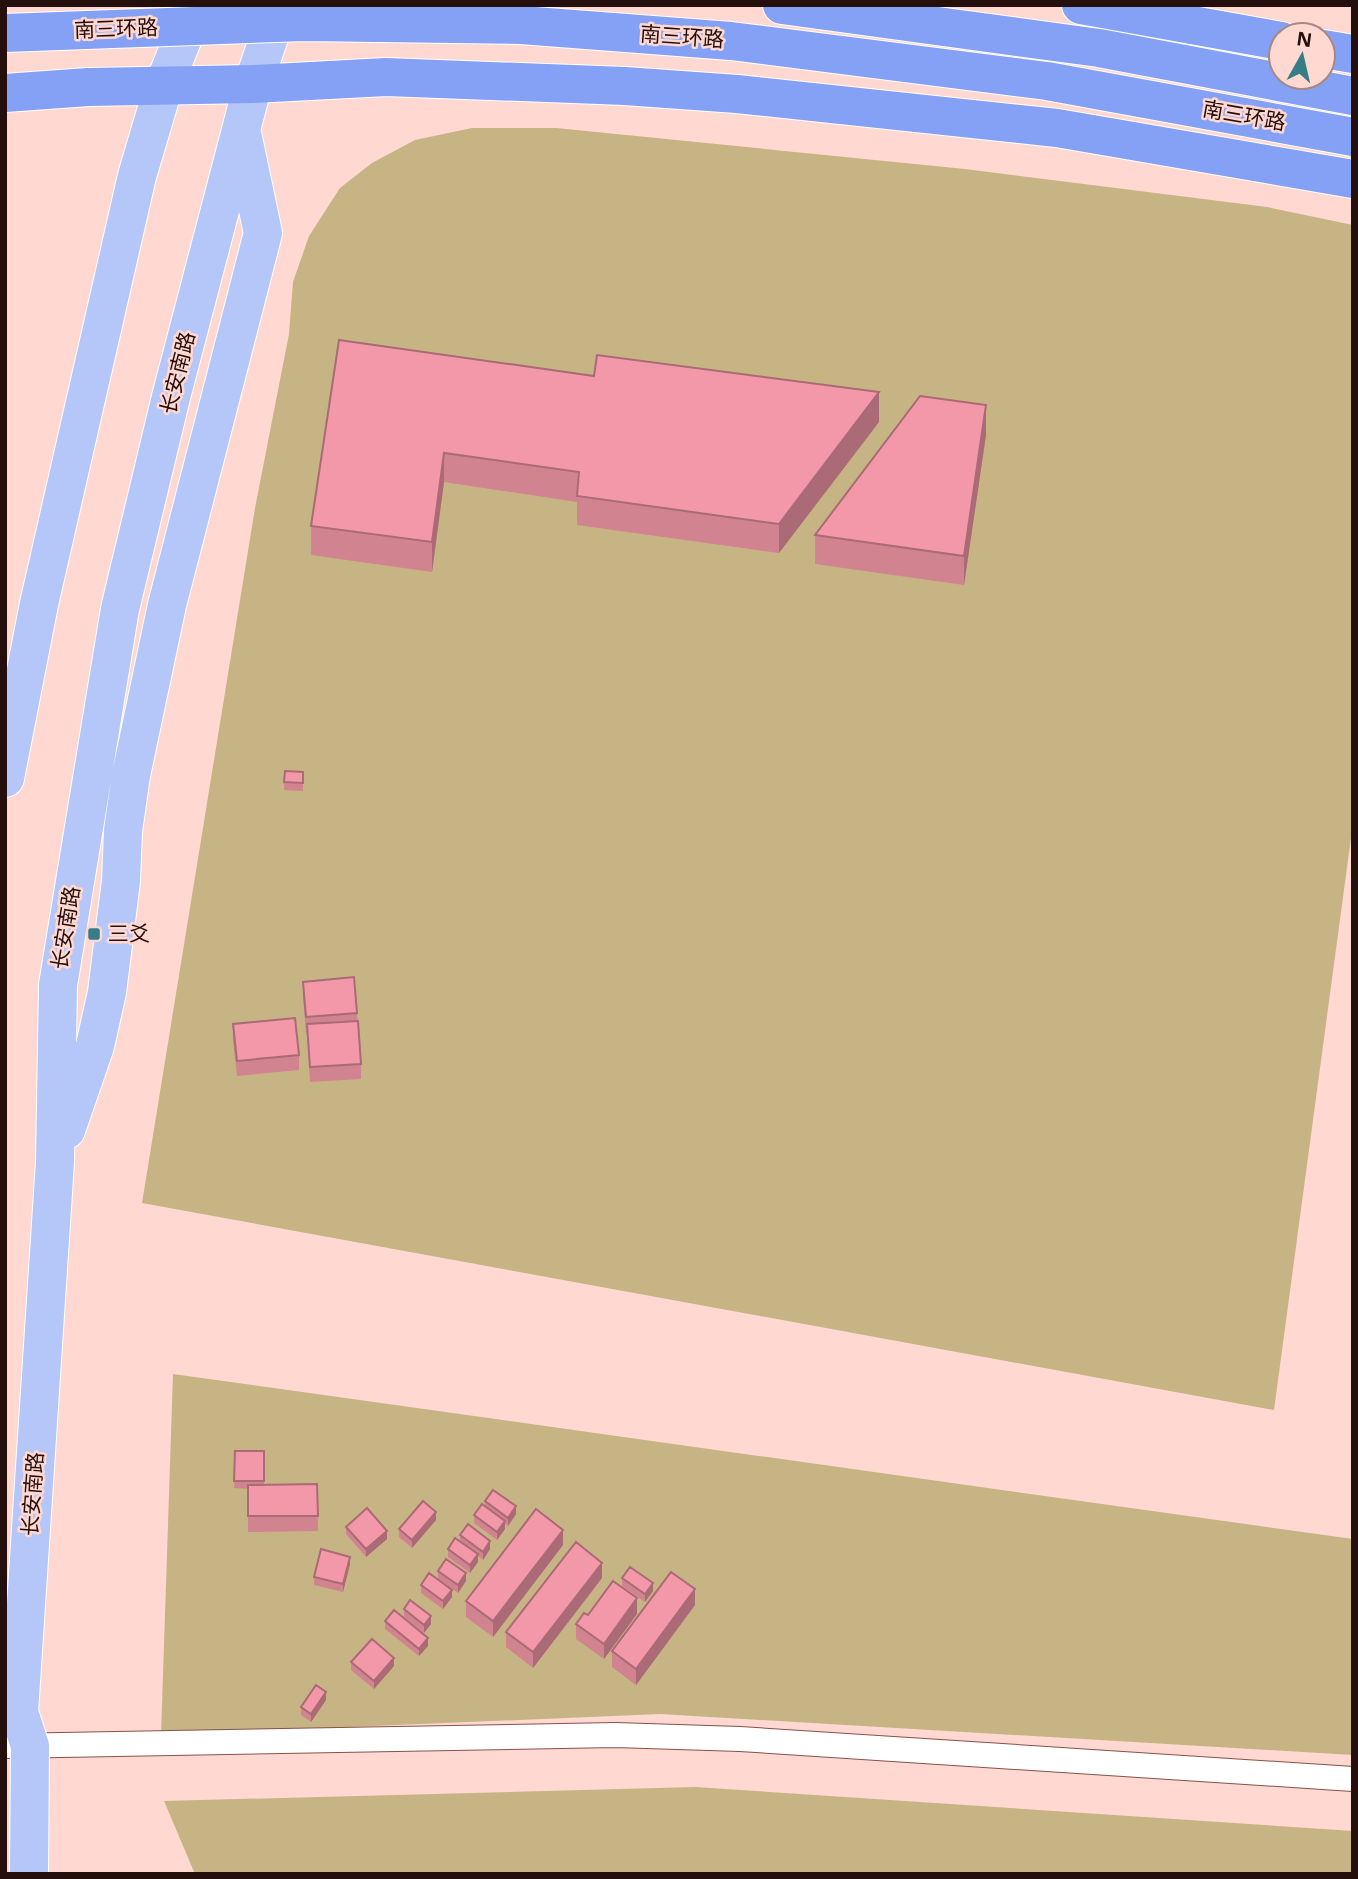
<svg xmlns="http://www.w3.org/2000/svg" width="1358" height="1879" viewBox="0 0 1358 1879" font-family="'Open Sans','Noto Sans SC',sans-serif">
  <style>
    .green { fill: #c7b484 }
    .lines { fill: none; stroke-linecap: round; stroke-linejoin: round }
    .street-casing { stroke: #885149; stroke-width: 26 }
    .primary-casing { stroke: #fff; stroke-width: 40 }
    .highway-casing { stroke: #fff; stroke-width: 40 }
    .street { stroke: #fff; stroke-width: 24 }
    .primary { stroke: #b5c7f9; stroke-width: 38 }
    .highway { stroke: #84a1f5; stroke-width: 38 }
    .highway-bridge-casing { stroke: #fff; stroke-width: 40; stroke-linecap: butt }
    .highway-bridge { stroke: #84a1f5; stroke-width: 38 }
    .wall { fill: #d18390 }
    .shaded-wall { fill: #aa6a76 }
    .building { fill: #f398a8; stroke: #aa6a76; stroke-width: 2 }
    .poi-dot { fill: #367d88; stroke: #ffd8d1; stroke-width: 2.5 }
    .labels { text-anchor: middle; stroke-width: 5; stroke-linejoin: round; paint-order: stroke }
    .street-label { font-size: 21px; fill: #250f0c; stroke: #ffd8d1 }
    .poi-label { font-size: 21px; fill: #250f0c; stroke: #ffd8d1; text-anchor: start }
  </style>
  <rect width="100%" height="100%" fill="#ffd8d1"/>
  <path class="green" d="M472,128H556L965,169L1267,207L1353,225V823L1274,1410L142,1203L255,508L289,334L293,282L309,236L340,188L372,163L415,140Z
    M173,1374L1353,1539V1755L660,1714L161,1735Z
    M695,1787L1353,1831V1874H195L164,1801Z"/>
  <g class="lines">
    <defs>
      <path id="street" d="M5,1746L615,1735L740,1739L1353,1779"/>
      <path id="primary" d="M5,778L39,604L137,176L164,85L196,5
        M66,1130L95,1046L107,992L121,881L123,831L131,775L167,605L263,233L243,138
        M29,1874L30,1746L19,1712L55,1162L58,985L120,609L171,397L241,130L253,84L280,5"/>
      <path id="highway" d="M782,5L1099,48L1353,96
        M1081,5L1281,41
        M1323,49L1353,54
        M5,93L88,87L253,84L386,77L625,86L737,94L1057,128L1353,179"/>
    </defs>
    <use href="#street" class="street-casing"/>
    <use href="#primary" class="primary-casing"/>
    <use href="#highway" class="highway-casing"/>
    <use href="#street" class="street"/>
    <use href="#primary" class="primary"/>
    <use href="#highway" class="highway"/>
    <defs>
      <path id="highway-bridge" d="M5,33L304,22L521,25L731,41L1047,81L1353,137"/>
    </defs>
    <use href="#highway-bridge" class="highway-bridge-casing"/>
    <use href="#highway-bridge" class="highway-bridge"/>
  </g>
  <path class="wall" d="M339,340L879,422L779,553L577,525V502L444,482L432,572L311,555V526Z
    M986,435L964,585L815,564V535Z
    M285,771L303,772V791L284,790Z
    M303,982L357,1013L361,1064V1079L310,1082L307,1033H306L303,997Z
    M233,1024L299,1055V1070L237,1076L233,1040Z
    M235,1451H264V1485L317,1484L318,1531L248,1532V1489L234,1488Z
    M485,1501L516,1514L508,1526L505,1524V1529L497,1540L474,1523V1515L485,1506Z
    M436,1520L412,1548L399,1537V1529Z
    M346,1527L387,1539L366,1557L346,1534Z
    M460,1535L490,1549L483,1560L478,1556V1562L470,1573L448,1557V1549L460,1541Z
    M563,1545L493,1637L466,1617V1601Z
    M350,1564L343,1592L314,1585V1577Z
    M438,1571L466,1581L458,1593L438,1579Z
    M602,1578L533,1668L506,1647V1632Z
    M622,1578L653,1591L645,1602L622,1586Z
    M421,1585L452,1597L443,1609L421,1593Z
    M695,1605L636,1685L612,1667V1651Z
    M404,1609L431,1624L424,1633L404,1617Z
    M637,1614L604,1659L576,1639V1624L588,1615Z
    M385,1621L428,1646L419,1656L385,1629Z
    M351,1662L394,1666L374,1689L351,1670Z
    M326,1700L311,1722L301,1715V1707Z"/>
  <path class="shaded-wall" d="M879,392V422L779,553V524Z
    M986,405V435L964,585V556Z
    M444,453V482L432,572V542Z
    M516,1506V1514L508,1526V1518Z
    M436,1512V1520L412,1548V1540Z
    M505,1521V1529L497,1540V1532Z
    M563,1530V1545L493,1637V1621Z
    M387,1531V1539L366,1557V1549Z
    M490,1541V1549L483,1560V1552Z
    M478,1554V1562L470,1573V1565Z
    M350,1557V1564L343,1592V1584Z
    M602,1563V1578L533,1668V1652Z
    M466,1573V1581L458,1593V1585Z
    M653,1583V1591L645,1602V1594Z
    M695,1589V1605L636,1685V1669Z
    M452,1590V1597L443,1609V1601Z
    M637,1598V1614L604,1659V1644Z
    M431,1616V1624L424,1633V1625Z
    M428,1638V1646L419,1656V1649Z
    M394,1658V1666L374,1689V1681Z
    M326,1692V1700L311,1722V1714Z"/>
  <path class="building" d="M339,340L594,376L597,355L879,392L779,524L577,496L579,472L444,453L432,542L311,526Z
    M920,396L986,405L964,556L815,535Z
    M285,771L303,772V783L284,782Z
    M354,977L357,1013L306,1017L303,982Z
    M295,1018L299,1055L237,1061L233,1024Z
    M358,1021L361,1064L310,1067L307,1024Z
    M235,1451H264V1481H234Z
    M317,1484L318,1516H248V1485Z
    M493,1490L516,1506L508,1518L485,1501Z
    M423,1501L436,1512L412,1540L399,1529Z
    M482,1504L505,1521L497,1532L474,1515Z
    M367,1508L387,1531L366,1549L346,1527Z
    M536,1509L563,1530L493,1621L466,1601Z
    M468,1524L490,1541L483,1552L460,1535Z
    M455,1538L478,1554L470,1565L448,1549Z
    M576,1542L602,1563L533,1652L506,1632Z
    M321,1549L350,1557L343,1584L314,1577Z
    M446,1559L466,1573L458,1585L438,1571Z
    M630,1567L653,1583L645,1594L622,1578Z
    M671,1572L695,1589L636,1669L612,1651Z
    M429,1573L452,1590L443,1601L421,1585Z
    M613,1581L637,1598L604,1644L576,1624L584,1613L588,1615Z
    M410,1600L431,1616L424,1625L404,1609Z
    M394,1610L428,1638L419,1649L385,1621Z
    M372,1639L394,1658L374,1681L351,1662Z
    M316,1685L326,1692L311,1714L301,1707Z"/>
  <rect class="poi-dot" x="87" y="927" width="14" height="14" rx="3.5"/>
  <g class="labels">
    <g class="street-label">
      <text transform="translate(116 29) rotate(-2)" y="7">南三环路</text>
      <text transform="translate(682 37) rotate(4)" y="7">南三环路</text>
      <text transform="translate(1244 116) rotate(10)" y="7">南三环路</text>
      <text transform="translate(178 373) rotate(-76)" y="7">长安南路</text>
      <text transform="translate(66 928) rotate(-81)" y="7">长安南路</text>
      <text transform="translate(33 1494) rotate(-86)" y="7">长安南路</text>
    </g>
    <g class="poi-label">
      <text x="108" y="941">三爻</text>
    </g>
  </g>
  <rect width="1358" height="1879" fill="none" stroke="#250f0c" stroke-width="14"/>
  <g transform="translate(1302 56) rotate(8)"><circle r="33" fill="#ffd8d1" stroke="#a88882" stroke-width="2"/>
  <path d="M0-5L12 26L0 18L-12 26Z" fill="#367d88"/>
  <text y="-10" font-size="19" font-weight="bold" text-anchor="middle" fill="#250f0c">N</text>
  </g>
</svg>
